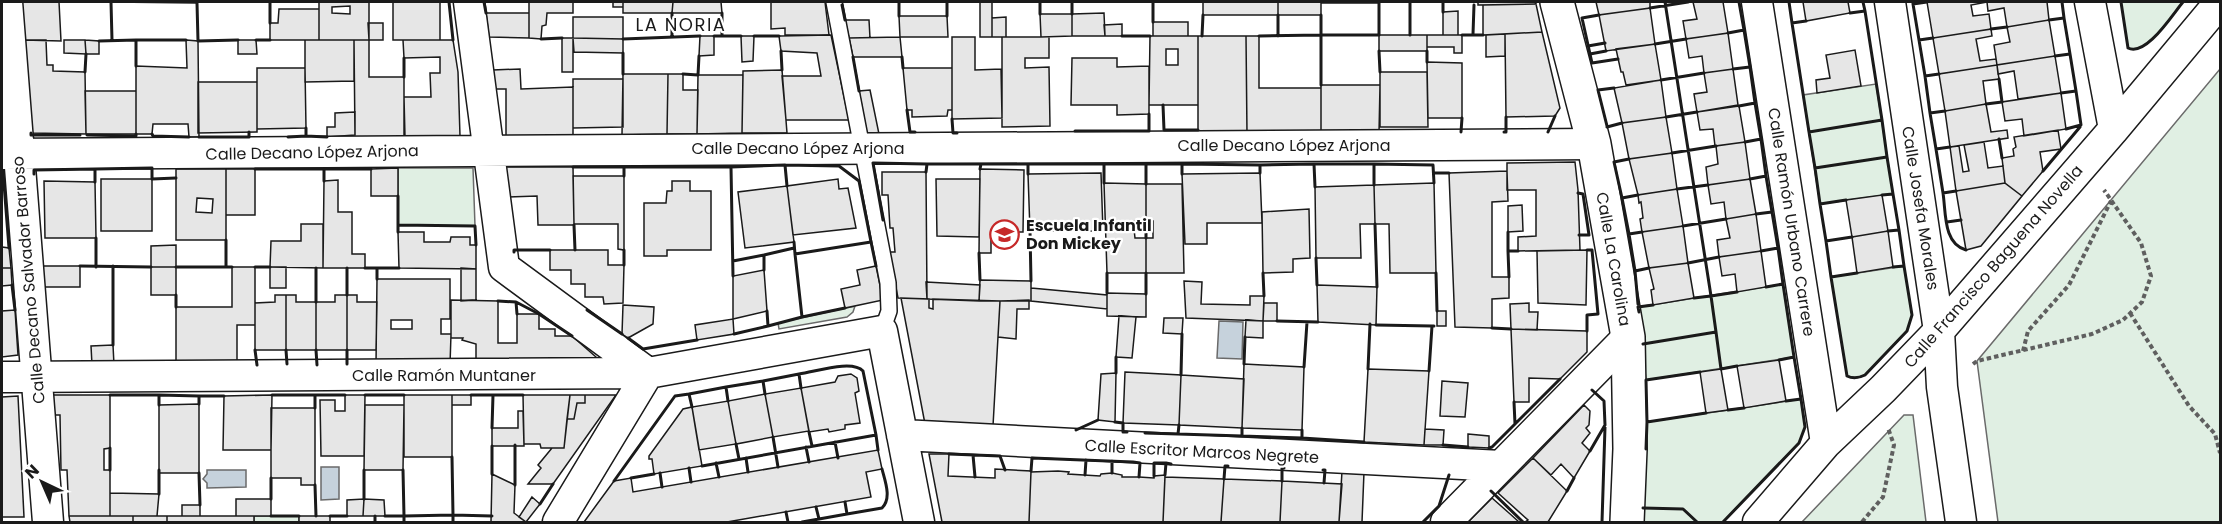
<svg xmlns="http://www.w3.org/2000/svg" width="2222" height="524" viewBox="0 0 2222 524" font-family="Poppins,sans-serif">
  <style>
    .green { fill: #e0efe3; stroke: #6a6a6a; stroke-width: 1.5 }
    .water { fill: #c6d2dc; stroke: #6a6a6a; stroke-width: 1.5 }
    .building { fill: #e6e6e6; stroke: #1a1a1a; stroke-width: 1.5; fill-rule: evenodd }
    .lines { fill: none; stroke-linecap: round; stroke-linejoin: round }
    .service-casing { stroke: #1a1a1a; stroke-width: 18 }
    .minor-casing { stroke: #1a1a1a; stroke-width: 33 }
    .tertiary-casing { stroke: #1a1a1a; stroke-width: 36 }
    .path { stroke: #5f5f5f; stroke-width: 4; stroke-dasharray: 4.5 3; stroke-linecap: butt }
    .service { stroke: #fff; stroke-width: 15 }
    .minor { stroke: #fff; stroke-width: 30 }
    .tertiary { stroke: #fff; stroke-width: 33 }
    .wall { stroke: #1a1a1a; stroke-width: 3 }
    .labels { text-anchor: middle; stroke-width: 4.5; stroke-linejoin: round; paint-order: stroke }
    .street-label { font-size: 16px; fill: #1a1a1a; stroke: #fff }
    .poi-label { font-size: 16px; font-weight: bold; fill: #1a1a1a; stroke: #fff; text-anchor: start }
    .neighbourhood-label { font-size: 18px; letter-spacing: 1.5px; fill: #1a1a1a; stroke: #fff }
  </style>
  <rect width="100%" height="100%" fill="#fff"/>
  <path class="green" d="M2121,2H2183C2172,15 2146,57 2128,48Z
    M2220,69V522H1998L1977,361Z
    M1876,84L1893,194L1820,204L1803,95Z
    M398,168H473L475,226L398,225Z
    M1904,266L1912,315L1907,331L1865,375L1857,378L1847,376L1831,277Z
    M1783,284L1794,357L1646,380L1638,307Z
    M855,306L853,312L847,317L779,329L778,323Z
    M1801,399L1805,427L1799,443L1723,522H1642L1647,422Z
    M1904,415H1913L1926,522H1802Z
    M254,516H299V522H254Z"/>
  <path class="water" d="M1219,321L1243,322L1242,359L1217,358Z
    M321,467H339V499L321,500Z
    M207,470H246V487L207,488V483L203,479L207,474Z"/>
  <path class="building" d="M21,2H59L61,41L24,40Z
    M111,2H198L197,3Z
    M319,2H369V40H319ZM350,6V14L332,13V7Z
    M393,2H440V40H393Z
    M529,2H573V13H547L546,25L542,26L541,39L529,38Z
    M613,2H623V7H613Z
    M623,2H673L672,13H623Z
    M673,2H721L722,13H672Z
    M771,2H825L829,35H785V28L771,29Z
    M980,2H992V37H980Z
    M1203,2H1278V15H1203Z
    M1278,2H1321V15H1278Z
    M1321,2H1379V3H1321Z
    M1478,2H1535L1536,4L1478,5Z
    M1596,2H1650V8L1599,15Z
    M1693,2H1723L1728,33L1686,39L1683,21L1697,19Z
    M1803,2H1848L1850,13L1806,21Z
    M1927,2H1987L1971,5L1973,16L1989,14L1991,29L1933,38Z
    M1987,2H2047L2049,20L2007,27L2004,8L1988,11Z
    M1536,4L1542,32L1483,35V5Z
    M1650,8L1655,44L1606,51L1599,15Z
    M279,9H319V40H270V23H278Z
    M1458,11V35H1443V12Z
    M486,13H529V38L489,37Z
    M1104,13L1105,36H1072V14Z
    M1040,14H1072V36L1041,37Z
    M899,16H947L948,37H900Z
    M573,17H623V39L573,38Z
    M1006,17V37H992V18Z
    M845,20H869L870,38H849Z
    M2049,20L2055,56L1997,65L1994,45L2010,42L2007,27Z
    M1153,22H1188V36H1153Z
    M368,23H383V40H369Z
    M1122,24V36H1105L1104,25Z
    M1991,29L1992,36L1976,39L1980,61L1996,59L1997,65L1939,74L1933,38Z
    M1542,32L1560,108L1555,116L1506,117L1505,34Z
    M1728,33L1733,69L1704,73L1702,56L1689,58L1686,39Z
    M1505,34V56L1486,57V35Z
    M831,35L849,120H786L782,76H821L817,53L781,51L779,36Z
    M1379,35H1427V51H1379Z
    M1427,35H1462V53H1454V47H1427Z
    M700,36H714V55L699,56Z
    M741,36H754L753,61L742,62Z
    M1150,36H1198V105H1149ZM1166,49H1178V65H1166Z
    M1198,36H1246L1247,134H1198Z
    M1246,36H1259V88H1321V134H1247Z
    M900,37L902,57H853L849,38Z
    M952,37H975V70L1001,69L1002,118L952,119Z
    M1002,37H1049V58H1025V68L1049,67L1050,126L1002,127Z
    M562,38H573V72H562Z
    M573,38L623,39V53L574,52Z
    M24,40H46L47,65H53V71L85,72L86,134L31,133Z
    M64,40H85L86,54L64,53Z
    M85,40L99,41V54H86Z
    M186,40L198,41L199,137H189L188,124H153L152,134H136V66L187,68Z
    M238,40H256L257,54H238Z
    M305,40H354V81L305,82Z
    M354,40H369V77H404V138L355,137Z
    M403,40H453L458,72L460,136L405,137L404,97H431L430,73H440V57L404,58Z
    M1655,44L1661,80L1626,85L1623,72H1621L1616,49Z
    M1855,50L1861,86L1817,93L1816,80L1830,78L1826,55Z
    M2055,56L2061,93L2018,99L2014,71L1998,74L1997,65Z
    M1072,58H1117V67L1149,66V114L1117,115V105H1071Z
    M1427,62L1462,63V118H1428Z
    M1997,65L1999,79L1983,81L1986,104L1945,111L1939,74Z
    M257,68H305L306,128L257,129Z
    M903,68H952V110H948L947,116L912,117V110H907Z
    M520,69L521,89L573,87V136L506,137V89H495L493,70Z
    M1733,69L1738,105L1697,112L1694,94L1707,92L1704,73Z
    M782,70L787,133H742L743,71Z
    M1380,72H1427L1428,127H1380Z
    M623,74H668L667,134L622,135Z
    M668,74H683V90H698L697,134H667Z
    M698,75H743L742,133L697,134Z
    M573,79H623V127L573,128Z
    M1661,80L1666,117L1622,123L1614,88Z
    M198,82H257V132L198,133Z
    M1321,85H1380L1379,133L1321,134Z
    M870,90L879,134H867L859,91Z
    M85,91H136V134H86Z
    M2061,93L2066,129L2024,136L2022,119L2005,121L2002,102Z
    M1986,104L1991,132L2007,130L2008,138L1950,147L1945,111Z
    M1739,106L1745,142L1715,146L1713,129L1700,130L1697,112Z
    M355,112V135L327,137V127H335V113Z
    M1666,117L1672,153L1629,159L1622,123Z
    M2058,130L2061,149L2040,152L2043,171L2022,196L2005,183L2002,158L2014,156L2013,149L2016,147L2014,137Z
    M1745,142L1750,179L1708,185L1706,167L1718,164L1716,146Z
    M1984,142L1988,168L2003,166L2005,183L1956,191L1950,147L1959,146L1963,172L1969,171L1964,145Z
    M1672,153L1677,189L1638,195L1629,159Z
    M1575,162L1578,190L1580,250L1518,251V237L1536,236V190H1507V163Z
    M504,167H573L574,225H538L537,196L508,197Z
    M398,168V196H371V169Z
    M176,169H226V240H176ZM197,198L213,199L212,213L196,212Z
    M226,169H255V215H226Z
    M980,169L1024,170L1023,232H991V253H979Z
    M1507,171L1508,201L1492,202V277H1509V298L1492,299V328L1455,327L1449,173Z
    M882,172H926L927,299L898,298L889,252H895L893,228H890L888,195H882Z
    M1101,173L1103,231H1030L1028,174Z
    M1260,173L1262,223H1207V244H1185L1182,174Z
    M573,176H624V250L618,249V224H574Z
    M101,179H152V231H101Z
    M838,179L839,189L848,188L856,228L793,235L787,186Z
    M936,179H980L979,237L937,236Z
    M1750,179L1756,214L1726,219L1724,202L1711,204L1708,185Z
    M338,180V212H352V254H365V268H323L324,181Z
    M44,181L95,182L96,238H45Z
    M672,181H690V191H711V250H667V256H644V203H666L667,191H672Z
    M1104,183L1146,184V221H1134V229L1135,238H1146V273H1107Z
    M1434,183L1436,273H1390L1389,224H1375L1374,185Z
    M2005,183L2022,196L1981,246L1966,250L1956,191Z
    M1146,184H1182L1184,273H1146V238H1153V221H1146Z
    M1374,185L1375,224H1360L1361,258H1316L1315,187Z
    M787,186L794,242L745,248L738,192Z
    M1677,189L1683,226L1642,232L1640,219L1643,218L1641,202L1639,203L1638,195Z
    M1882,195L1888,231L1852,237L1846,200Z
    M1522,205L1523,231L1508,232V206Z
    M1309,209L1310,258L1293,259V272L1263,273L1262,212Z
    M1756,214L1761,251L1719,257L1717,240L1730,238L1726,219Z
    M301,224H323V268L270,267L271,241H301Z
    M1683,226L1688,263L1649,268L1642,232Z
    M1888,231L1893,267L1857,273L1852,237Z
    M398,232H424V242H450L451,237H470V245H476V269L399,268Z
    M176,245V267H151V246Z
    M2,247L9,248L11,268H2Z
    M550,250H608V265H624L623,303L604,304L603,297H585V284H571V270H550Z
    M1587,250L1586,305L1538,303L1537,251Z
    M1761,251L1766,287L1737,292L1735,274L1722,276L1719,257Z
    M1688,263L1694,298L1653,305L1651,290L1654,289L1649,268Z
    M41,266H80V287H42Z
    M876,266L883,300L845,308L841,289L860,285L857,270Z
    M151,267H176V295H151Z
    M232,267H255V325H237V365H176V307H232Z
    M270,267H286V288H270Z
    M2,268H11L12,285L2,286Z
    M461,268L476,269V300L461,301Z
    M764,270L767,311L733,319V276Z
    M377,279H450V319H441V334H451L450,365H376ZM391,320H412V329H391Z
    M980,280L1031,281V301H979Z
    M1184,281L1202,282L1201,304L1250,305V296H1264L1263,321L1186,318Z
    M926,282L980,285L979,301L927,299Z
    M1317,285L1377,287L1376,325L1318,322Z
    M1031,288L1107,295V309L1031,301Z
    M1107,293L1146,294V317L1107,316Z
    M275,295H286V350H255V303L275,302Z
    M286,295H296V302H316V350H286Z
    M335,295H347V350H316V302H335Z
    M347,295H357V302H377L376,350H347Z
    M901,298L929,299V308L933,309V299L1000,301L993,426L925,424Z
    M451,300L498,301V343H517V314H539V329H555V336H572L596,357L595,365H476V344L462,340L463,338H451Z
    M1029,300V309H1017L1016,339L998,337L1000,301Z
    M1264,303H1277V321H1263Z
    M1529,303V312H1538L1537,330L1511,329L1510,304Z
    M623,305L654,307L653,324L628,338L622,334Z
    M15,310L18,355L2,357V311Z
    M1437,311H1446V326H1437Z
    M1119,316L1136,317L1132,358L1116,357Z
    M1164,318H1183L1182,334L1163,333Z
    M733,319L734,334L697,340L695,325Z
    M1246,320L1263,321V338L1245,337Z
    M1511,329L1587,331V352L1560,379L1529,378V402H1514Z
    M113,345L114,365H92L91,346Z
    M1779,360L1786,401L1744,408L1737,366Z
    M1244,364L1304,367L1302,430L1242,428Z
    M1368,369L1429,371L1424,445L1364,442Z
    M1721,369L1728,410L1706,413L1700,372Z
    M1125,372L1181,375L1179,425L1123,423Z
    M1116,373L1115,422L1098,420L1101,374Z
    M851,374L857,378L859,391L855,393L860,423L845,425V429L829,432L828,429L809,432L801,388L835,382L838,376Z
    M1181,375L1244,379L1242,428L1179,425Z
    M1442,381L1468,383L1465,417L1440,416Z
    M801,388L809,431L773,437L765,394Z
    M765,394L773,437L736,444L728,401Z
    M52,395H110V448L104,449V470H110V516H69L67,470H61L60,415H53Z
    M272,395L271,450H223L224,396Z
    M345,395H365L364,456H321L320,400H335V411H345Z
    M404,395H452V457H404Z
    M452,395H471V405H452Z
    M523,395H570L564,448H541L540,444H524Z
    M570,395H585V403H577L574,419H567Z
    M585,395H616L553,484H528L541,468L538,465L552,448H564L567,419H574L577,403H585Z
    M18,396L24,517H2V397Z
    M728,401L736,444L699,450L692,407Z
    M199,404V473H159V405Z
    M365,405H404L403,470H364Z
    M1584,405L1590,411L1589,425L1586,428L1590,433L1582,443L1590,451L1574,478L1561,464L1551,475L1533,458Z
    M692,407L702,466L654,474L652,459H649V456L683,409Z
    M271,408H315V485H301V478H271Z
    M518,411H523L524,446H492V428H518Z
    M1425,429L1444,430L1443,445H1424Z
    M1468,434L1489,436V448L1468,447Z
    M878,450L882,469L866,472L871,497L727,522H584L614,481L631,478L633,492Z
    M929,454H949L948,476L995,478V469L1031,471L1029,522H942Z
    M1533,458L1567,491L1548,522H1525L1528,520L1498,493Z
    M1058,471L1069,472L1068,474L1100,476L1101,474L1112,473L1122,475V477H1139L1154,478V476L1165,475L1163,522H1029L1031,472Z
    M1342,471L1364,472L1362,522H1339Z
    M492,474L515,485L514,513L526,522H491Z
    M1165,477L1224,479L1221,522H1163Z
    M1224,479L1282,481L1280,522H1221Z
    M1282,481L1342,484L1339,522H1280Z
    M110,493L159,494L157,516H110Z
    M532,497L540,504L526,522L519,517Z
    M1492,498L1509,513L1519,522H1468Z
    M236,499H271V516H236Z
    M364,499L384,500L385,516H363Z
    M364,499L363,516H347V500Z
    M182,505H200V516H182Z
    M69,516H133V522H70Z
    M133,516H167V522H133Z
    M167,516H254V522H167Z
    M299,516H330V522H299Z"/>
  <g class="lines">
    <defs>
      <path id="service" d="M834,2L888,283L889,311L882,331"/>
      <path id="minor" d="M7,2L48,522
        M469,2L504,267L648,373
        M1757,2L1826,443
        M1890,2L1939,331L1942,387L1961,522
        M2090,2L2114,129
        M2,154L1594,144
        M2,377L648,373L882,331L919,522
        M902,435L1501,466
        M558,522L648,373
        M1446,522L1628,337
        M1758,522L1826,443L1883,389L1939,331L2114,129L2220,2"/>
      <path id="tertiary" d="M1557,2L1594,144L1628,337L1630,449L1627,522"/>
    </defs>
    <use href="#service" class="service-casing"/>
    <use href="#minor" class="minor-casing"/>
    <use href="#tertiary" class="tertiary-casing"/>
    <path class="path" d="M2130,313L2189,406L2215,434L2220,453
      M2023,351L2028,331L2069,285L2111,201
      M1973,364L1977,361L2092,334L2123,320L2142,302L2151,276L2141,243L2104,190
      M1862,522L1883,497L1894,445L1888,428"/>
    <use href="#service" class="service"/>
    <use href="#minor" class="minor"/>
    <use href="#tertiary" class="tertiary"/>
    <path class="wall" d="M111,2L112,40
      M449,2L453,40
      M484,2L486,13
      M899,2V16
      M1410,2V35
      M1665,2L1711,296L1737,292
      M1739,2L1744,30
      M1789,2L1792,23
      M1863,2L1865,11
      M1913,2V4L1927,2
      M2062,2L2064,18
      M2121,2L2128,48C2146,57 2172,15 2183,2
      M197,3L198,41L238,40
      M1913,4L1919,40L1933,38
      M842,5L845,20
      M1650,8L1688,2
      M1443,12V2
      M722,13V36
      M1850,13L1865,11L1882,120
      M1040,14V2
      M1072,14V2
      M1321,15V35H1379V3
      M947,16V2
      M2049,20L2064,18L2070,54
      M1806,21L1792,23L1809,132
      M1153,22V2
      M270,23V2
      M1991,29L2007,27
      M1728,33L1744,30L1750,67
      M1473,34L1474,5
      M1462,35H1483
      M714,36H741
      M754,36H779
      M1122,36H1150
      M1202,36L1203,15
      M1259,36L1321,35V85
      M1278,36V15
      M672,37V13
      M541,39L562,38
      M623,39L700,36
      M136,40H186
      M256,40H270
      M1919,40L1925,76L1939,74
      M99,41L136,40V66
      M1655,44L1686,39
      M1588,46L1605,43
      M781,51L782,70
      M1379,51L1380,72
      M1427,51V62
      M1606,51L1590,54L1592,63L1618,59
      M1590,54L1582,18L1599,15
      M2055,56L2070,54L2076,91
      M853,57L859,91
      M902,57L903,68
      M1733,69L1750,67L1755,103
      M85,72L86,54
      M623,74V53
      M683,74L698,75L699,56
      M1925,76L1930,113L1945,111
      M404,77V58
      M1661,80L1704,73
      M2061,93L2076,91L2081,125L2066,129
      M1986,104L2002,102L1999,79
      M1163,105L1164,130H1198
      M1739,106L1755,103L1761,139
      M907,110L910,132H915
      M1930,113L1936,149L1950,147
      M1666,117L1697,112
      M952,119L953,133H957
      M1607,126L1598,90L1614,88
      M1607,127L1622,123
      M306,128V136L327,137
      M1075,131H1149V114
      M1461,132L1462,118
      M1504,132H1506V117
      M1548,132L1555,116
      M31,133V135H80
      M152,134L153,136L189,137
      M87,135L136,136V134
      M199,137H249V132
      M288,137L306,136
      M1999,139L2002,158
      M1745,142L1761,139L1766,176
      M1936,149L1943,193L1956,191
      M1672,153L1716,146
      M927,164H981L980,169
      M981,164H1028V174
      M1028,164H1104V183
      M1104,164H1146V184
      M1146,164H1182V174
      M1182,164L1260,165V173
      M1314,164H1374V185
      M1374,164L1433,165L1434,183
      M785,165L839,166L859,181L871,242L795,254L794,242
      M1260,165L1314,164L1315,187
      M573,167H624
      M731,167L785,165L787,186
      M1815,168L1809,132L1882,120L1887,157
      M95,169L152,168V179L176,178
      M255,169H324
      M2,171H3L9,248
      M2043,171L2080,127
      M1434,173H1449
      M34,174V170L95,169V182
      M624,176V167H731L733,276
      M1750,179L1766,176L1772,212
      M324,181V169H371
      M1677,189L1708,185
      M1578,193L1583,194L1589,235H1579
      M1943,193C1946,212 1943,244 1966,250
      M1882,195L1893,194L1899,230
      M1622,198L1614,162L1629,159
      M1820,204L1815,168L1887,157L1893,194
      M1756,214L1772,212L1778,248
      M883,220L873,163L927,164L926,172
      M1947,222L1961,220
      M1375,224L1377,287
      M398,225L475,226L476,245
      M574,225L575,250
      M1683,226L1726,219
      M1030,231L1031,281
      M1888,231L1899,230L1904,266
      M398,232V196
      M1508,232V251H1518
      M1629,234L1622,198L1638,195
      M96,238V267
      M1146,238V221
      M226,240V267
      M1826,241L1820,204L1846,200
      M871,242L876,266
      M1508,251L1509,277
      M1761,251L1778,248L1783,284
      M514,252V250H550
      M979,253L980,280
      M795,254L802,317L845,308
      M764,255L794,248
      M1316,258L1317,285
      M733,261L764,255V270
      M1688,263L1719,257
      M624,265V250
      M80,266L151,267
      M113,266V345
      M176,267H232
      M255,267H270
      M316,268V302
      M365,268H399
      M1635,271L1629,234L1642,232
      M1107,273V293
      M1146,273V294
      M1263,273L1264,296
      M1436,273L1437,311
      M1857,273L1831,277L1847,376C1853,379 1859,378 1865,375L1907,331L1912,315L1904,266L1893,267
      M1831,277L1826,241L1852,237
      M377,279V268
      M12,285L15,310
      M1766,287L1783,284L1794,357L1779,360
      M347,295V268
      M498,301L516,302L517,314
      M516,302L539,314L572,336
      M1638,304L1635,271L1649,268
      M176,307V295
      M587,310L622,334
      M1639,312L1638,307L1653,305
      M1277,321L1318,322
      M1376,325L1432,326
      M768,326L802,317
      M1492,328L1511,329
      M1587,331V315L1598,314L1592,250H1587
      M1716,332L1721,369L1737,366
      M734,334L768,326L767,311
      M628,338L643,349L697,340
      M1643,344L1716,332L1711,296L1694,298
      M255,350L257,365
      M286,350L287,364
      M316,350L317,365
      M1794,357L1801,399
      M347,364V350
      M1244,364L1245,337
      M1304,367L1307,322
      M1368,369L1370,324
      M1429,371L1432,326H1434
      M1116,373V357
      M1181,375L1182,334
      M801,388L799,374C815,372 852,359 863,371L876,435
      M689,394L726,387
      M765,394L763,381L799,374
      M110,395H159V405
      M159,395L199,396V404
      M272,395H315V408
      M315,395H345
      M365,395H404
      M471,395H493L492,428
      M493,395H523
      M199,396H224
      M728,401L726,387L763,381
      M1728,410L1744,408
      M1115,422L1123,423V432H1127
      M1647,422L1646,380L1700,372
      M1515,424L1560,379
      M1076,430L1098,420
      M809,432L812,446
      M1145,433L1178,434L1179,425
      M1178,434L1242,436V428
      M1242,436L1302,438V430
      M773,437L778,467
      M1302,438L1364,442
      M835,442L838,458
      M736,444L739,459
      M515,445V485
      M1443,445L1468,447
      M806,447L809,462
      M1489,448L1492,447L1515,424L1514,402
      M1646,449L1647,422L1706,413
      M1590,451L1605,425L1604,401L1592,390
      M949,454L1000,456L1005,470
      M973,455L975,477
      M746,458L748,472
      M716,463L719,477
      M702,466L876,435L878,450
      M689,468L691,482
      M110,470V448
      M159,470V494
      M1323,470H1325L1324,483
      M1031,471L1032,458L1133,462L1140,463L1139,477
      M199,473L200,505
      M660,473L662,487
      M1112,473V461
      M492,474V446
      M1085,475L1086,460
      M1165,475L1166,463L1171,464
      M1154,476V463H1166
      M271,478V499
      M631,478L654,474
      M1224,479L1225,466H1228
      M614,481L675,396L689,394L692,407
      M1282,481V468H1284
      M315,485L316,516
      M1491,491L1523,522
      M1567,491L1574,478
      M364,499V470
      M845,502L847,514L882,508C892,498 885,481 882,469
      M540,504L553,484
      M816,507L819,519L847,514
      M1643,508L1683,509L1697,522
      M786,512L788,522
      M271,516H299
      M330,516H347
      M375,516V522
      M385,516H404L403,470
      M404,522V516L453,515L452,457
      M453,522V515L492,516
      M802,522L819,519
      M1423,522L1439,506L1449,475
      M1602,522L1605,427
      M1723,522L1799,443L1805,427L1801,399L1786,401"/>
  </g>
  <defs>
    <symbol id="school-ring" viewBox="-11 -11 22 22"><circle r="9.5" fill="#fff" stroke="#c62828" stroke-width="1.5"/><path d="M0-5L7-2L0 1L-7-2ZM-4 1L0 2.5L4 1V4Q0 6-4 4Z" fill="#c62828"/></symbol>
  </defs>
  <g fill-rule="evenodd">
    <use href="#school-ring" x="988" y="218" width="33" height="33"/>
  </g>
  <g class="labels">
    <g class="street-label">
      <text x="1284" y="151">Calle Decano López Arjona</text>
      <text x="798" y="154">Calle Decano López Arjona</text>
      <text transform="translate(312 152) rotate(-1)" y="6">Calle Decano López Arjona</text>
      <text transform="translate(1921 208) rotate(81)" y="6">Calle Josefa Morales</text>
      <text transform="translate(1792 222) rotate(81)" y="6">Calle Ramón Urbano Carrere</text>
      <text transform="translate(1614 259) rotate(80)" y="6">Calle La Carolina</text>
      <text transform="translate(1993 266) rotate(-49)" y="6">Calle Francisco Baguena Novella</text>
      <text transform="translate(28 280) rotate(-95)" y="6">Calle Decano Salvador Barroso</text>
      <text x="444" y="381">Calle Ramón Muntaner</text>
      <text transform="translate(1202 451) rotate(3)" y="6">Calle Escritor Marcos Negrete</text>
    </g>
    <g class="poi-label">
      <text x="1026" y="231">Escuela Infantil<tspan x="1026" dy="18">Don Mickey</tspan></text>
    </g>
    <g class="neighbourhood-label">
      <text x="681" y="31">LA NORIA</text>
    </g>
  </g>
  <rect width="2222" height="524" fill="none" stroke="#1a1a1a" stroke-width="6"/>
  <g transform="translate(42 482) rotate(316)" stroke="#ffffff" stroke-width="4.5" paint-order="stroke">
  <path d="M0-4.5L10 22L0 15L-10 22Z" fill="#1a1a1a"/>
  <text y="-9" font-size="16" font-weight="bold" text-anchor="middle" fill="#1a1a1a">N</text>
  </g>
</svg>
